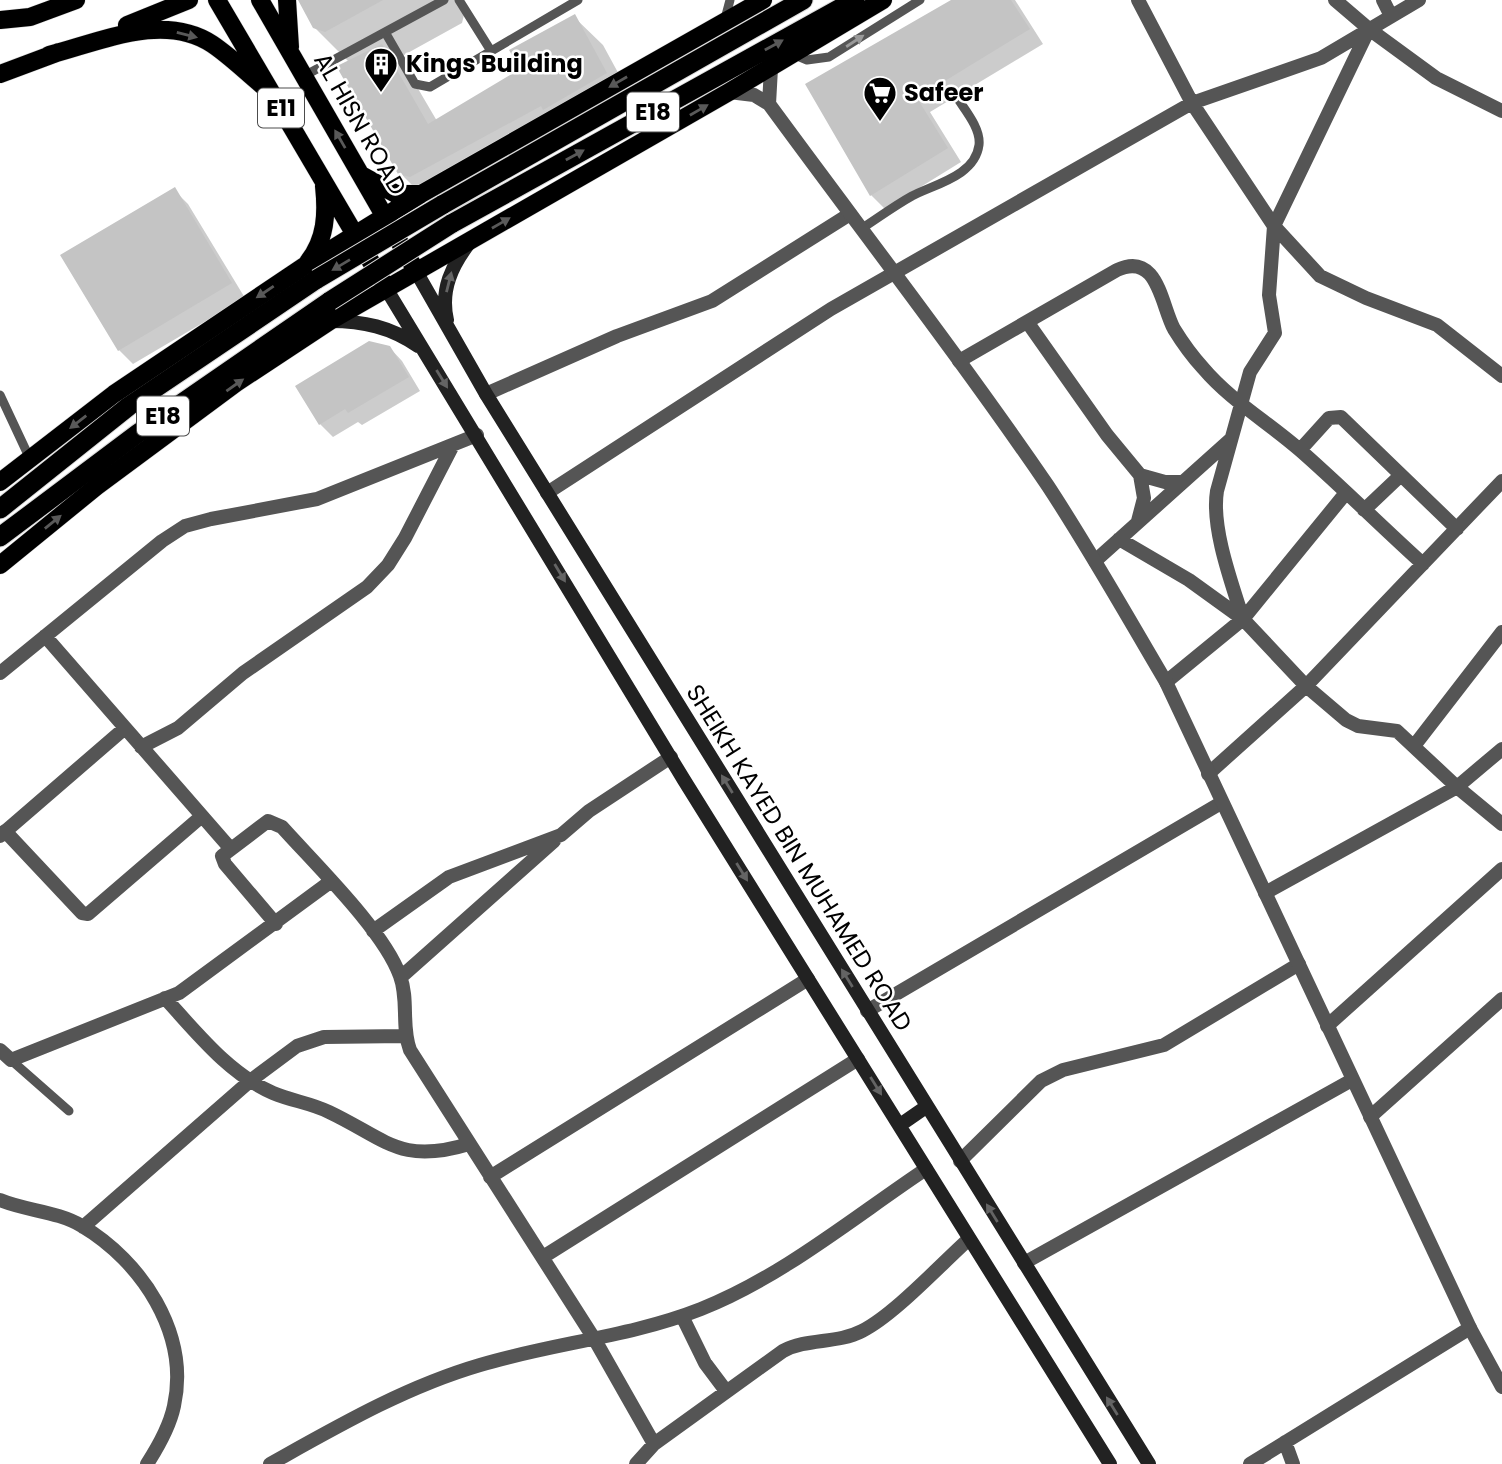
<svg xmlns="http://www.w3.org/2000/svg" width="1502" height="1464" viewBox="0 0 1502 1464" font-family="Poppins,sans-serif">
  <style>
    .shadow { fill: #0003 }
    .building { fill: #c4c4c4 }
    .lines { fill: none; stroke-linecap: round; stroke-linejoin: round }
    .primary-casing { stroke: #dbdbdb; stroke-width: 19 }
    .trunk-casing { stroke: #dbdbdb; stroke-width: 21 }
    .service { stroke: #555; stroke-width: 9 }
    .minor { stroke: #555; stroke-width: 14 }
    .tertiary { stroke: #555; stroke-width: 14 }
    .secondary { stroke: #222; stroke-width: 14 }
    .primary { stroke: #000; stroke-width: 18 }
    .trunk { stroke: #000; stroke-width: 19 }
    .trunk-bridge-casing { stroke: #dbdbdb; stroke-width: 21; stroke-linecap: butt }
    .trunk-bridge { stroke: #000; stroke-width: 19 }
    .oneway { fill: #595959 }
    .oneway2 { fill: #999 }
    .oneway3 { fill: #646464 }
    .labels { text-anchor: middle; stroke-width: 5; stroke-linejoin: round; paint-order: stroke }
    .shield { fill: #fff; stroke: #4c4c4c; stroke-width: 2 }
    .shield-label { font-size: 23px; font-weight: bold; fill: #000 }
    .poi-label { font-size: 24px; font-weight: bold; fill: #000; stroke: #fff; text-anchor: start }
    .street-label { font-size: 24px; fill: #000; stroke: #fff }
  </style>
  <rect width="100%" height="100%" fill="#fff"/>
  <path class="shadow" d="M300,0H456L464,15L462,23L395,60L410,75L437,121L522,70L574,17L603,45L634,102L429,202L400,173L349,62L314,27Z
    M954,0H1015L1043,44L930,112L961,162L885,209L871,195Z
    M174,190L188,204L245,298L133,364L119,350Z
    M389,347L402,361L420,391L362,425L358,422L333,437L320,424Z"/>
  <path class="building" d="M298,0H383L325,32L313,28Z
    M951,0H1011L1030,29L917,98L948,148L870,196L805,84Z
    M575,14L607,73L543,110L541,106L410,177L398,174L339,71V65L382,44L428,124L520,69L509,50Z
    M175,187L232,283L118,351L60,255Z
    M369,341L390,346L409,377L348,413L345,409L319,425L295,386Z"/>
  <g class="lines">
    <defs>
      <path id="primary" d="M217,0L384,284
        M260,0L412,264
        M287,0L290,47
        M0,20L30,17L76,0
        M127,25L189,0
        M49,55C100,42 163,12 212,44C230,56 246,72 263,86
        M0,74L59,52
        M363,176L396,194H421
        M308,262C326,239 327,214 324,186
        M0,482L114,394L306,265L421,194L763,0
        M0,565L97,486L236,383L330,321L729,92L883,0"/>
      <path id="trunk" d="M442,205L803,0
        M451,224L855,0
        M0,509L129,406L317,279
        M0,537L137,434L330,301"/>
    </defs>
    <use href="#primary" class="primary-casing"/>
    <use href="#trunk" class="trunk-casing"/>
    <path class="service" d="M459,0L491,51
      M725,19L730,0
      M385,32L415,84L430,87L578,0
      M793,54L807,60L829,57L920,0
      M304,76L444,0
      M861,229C878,218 894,206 912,196C935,184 975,176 979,145C981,128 964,109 956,96
      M0,395L30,459
      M11,1060L69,1111"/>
    <path class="minor" d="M1138,0L1192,103L1274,226L1320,276L1366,298L1437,325L1502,376
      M1335,0L1369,29L1436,78L1502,111
      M1383,0L1391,16
      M1028,323L1107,435L1140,475L1144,498L1138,521
      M959,361L1117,270C1158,251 1161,305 1174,329C1182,342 1192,356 1203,368C1231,401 1268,422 1301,451C1342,487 1382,527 1423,564
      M486,394L617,336L712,301L850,214
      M1300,450L1329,418L1341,417L1457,529
      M1140,475L1165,482H1182
      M547,493L831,309L1192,103L1321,58L1419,0
      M1364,510L1401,475
      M1119,539L1189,580L1243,619L1306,686L1346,720L1358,726L1397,731L1457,787L1502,824
      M1095,561L1230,440
      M1243,619C1232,584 1211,528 1217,491L1250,372L1275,333L1269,295L1274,226L1368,31
      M45,636L230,848
      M0,673L162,541L185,526L211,519L317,499L477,435
      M1166,682L1243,619L1345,494
      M1414,746L1502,632
      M141,747L178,728L243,673L367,587L388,565L405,538L453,445
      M1208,774L1306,686L1502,481
      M5,831L82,913L88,914L202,816
      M0,836L125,728
      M1265,893L1457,787L1502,749
      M276,924L225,864L222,856L268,821L282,827C316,865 384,931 400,976C409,1000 401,1026 410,1050L595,1340L654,1444
      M373,931L449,877L561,835L589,811L671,757
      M401,977L554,841
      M165,998C197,1033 229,1074 273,1093C292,1101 311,1103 329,1112C386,1139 400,1165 469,1144
      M867,1011L1221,803
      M1327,1026L1502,869
      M0,1050L11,1060L179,993L330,882
      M1370,1117L1502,999
      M960,1161L1041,1081L1063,1070L1164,1045L1299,964
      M490,1177L808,979
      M0,1200C26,1211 57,1211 82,1226C141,1261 190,1333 174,1406C170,1425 158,1447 147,1464
      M83,1227L250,1081L297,1046L324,1037L405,1036
      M543,1257L858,1059
      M1024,1263L1352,1080
      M682,1316L705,1363L726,1391
      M1285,1442L1293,1464
      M270,1464C338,1426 405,1387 480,1365C553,1343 630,1337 701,1309C782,1277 854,1217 926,1169
      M636,1464L654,1444L783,1351C807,1338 837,1344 862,1331C894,1315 941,1264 969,1239
      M1250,1464L1470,1328"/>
    <path class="tertiary" d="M729,92L754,95L769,104C862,231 959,356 1048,486C1090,550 1127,616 1166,682L1470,1328L1502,1387
      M769,104L771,68"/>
    <path class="secondary" d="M417,273L486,394L1149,1464
      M387,290L684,780L1110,1464
      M447,320C440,290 452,265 470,242
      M330,321C363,321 391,327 418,346
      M900,1125L926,1107"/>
    <use href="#primary" class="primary"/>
    <use href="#trunk" class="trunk"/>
    <defs>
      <path id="trunk-bridge" d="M317,279L442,205
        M330,301L451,224"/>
    </defs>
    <use href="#trunk-bridge" class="trunk-bridge-casing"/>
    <use href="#trunk-bridge" class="trunk-bridge"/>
  </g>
  <defs><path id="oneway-solid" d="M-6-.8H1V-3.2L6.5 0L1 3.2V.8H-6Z" transform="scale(1.75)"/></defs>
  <g class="oneway">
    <use href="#oneway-solid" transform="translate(187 35) rotate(14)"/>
    <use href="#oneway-solid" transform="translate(774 45) rotate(-29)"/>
    <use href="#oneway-solid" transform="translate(618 82) rotate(150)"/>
    <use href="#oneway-solid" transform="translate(699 110) rotate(-30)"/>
    <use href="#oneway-solid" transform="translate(340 139) rotate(-120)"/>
    <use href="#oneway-solid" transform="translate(575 155) rotate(-29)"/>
    <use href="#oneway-solid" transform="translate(501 223) rotate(-30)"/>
    <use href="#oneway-solid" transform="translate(341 265) rotate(149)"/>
    <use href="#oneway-solid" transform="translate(265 292) rotate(146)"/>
    <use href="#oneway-solid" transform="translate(235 385) rotate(-35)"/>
    <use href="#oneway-solid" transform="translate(78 422) rotate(142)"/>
    <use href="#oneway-solid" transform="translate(53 522) rotate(-39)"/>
  </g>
  <use class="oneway2" href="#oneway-solid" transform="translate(855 41) rotate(-33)"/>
  <g class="oneway3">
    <use href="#oneway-solid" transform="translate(449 282) rotate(-76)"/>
    <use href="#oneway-solid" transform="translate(442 379) rotate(58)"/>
    <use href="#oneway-solid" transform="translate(560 573) rotate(59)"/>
    <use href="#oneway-solid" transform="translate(727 784) rotate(-122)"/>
    <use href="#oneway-solid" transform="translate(742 872) rotate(58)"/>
    <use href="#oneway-solid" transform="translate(847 978) rotate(-122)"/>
    <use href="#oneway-solid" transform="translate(876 1086) rotate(58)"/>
    <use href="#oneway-solid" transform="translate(992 1213) rotate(-122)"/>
    <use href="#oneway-solid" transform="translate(1112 1406) rotate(-122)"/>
  </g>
  <defs>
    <symbol id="building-pin" viewBox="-11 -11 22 30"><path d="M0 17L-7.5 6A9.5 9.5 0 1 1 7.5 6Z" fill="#000" stroke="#fff"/><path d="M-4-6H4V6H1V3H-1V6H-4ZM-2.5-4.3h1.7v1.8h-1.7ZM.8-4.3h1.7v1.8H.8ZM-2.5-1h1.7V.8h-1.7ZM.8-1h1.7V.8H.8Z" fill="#fff"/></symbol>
    <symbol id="supermarket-pin" viewBox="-11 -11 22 30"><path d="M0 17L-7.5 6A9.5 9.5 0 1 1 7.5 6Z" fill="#000" stroke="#fff"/><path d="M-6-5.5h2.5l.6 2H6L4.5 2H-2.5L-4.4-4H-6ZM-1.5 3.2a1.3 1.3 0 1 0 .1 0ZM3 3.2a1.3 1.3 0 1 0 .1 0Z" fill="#fff"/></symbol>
  </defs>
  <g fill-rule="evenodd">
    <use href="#building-pin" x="362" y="45" width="38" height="52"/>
    <use href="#supermarket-pin" x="861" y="74" width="38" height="52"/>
  </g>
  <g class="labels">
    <g class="shield">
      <rect x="258" y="88.5" width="46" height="39" rx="5"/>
      <rect x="627" y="92.5" width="52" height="39" rx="5"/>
      <rect x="137" y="396.5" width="52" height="39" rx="5"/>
    </g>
    <g class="shield-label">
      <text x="281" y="116">E11</text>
      <text x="653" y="120">E18</text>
      <text x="163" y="424">E18</text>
    </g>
    <g class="poi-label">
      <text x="406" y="72">Kings Building</text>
      <text x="904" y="101">Safeer</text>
    </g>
    <g class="street-label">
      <text transform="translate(360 124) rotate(60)" y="8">AL HISN ROAD</text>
      <text transform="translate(799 858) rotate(58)" y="8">SHEIKH KAYED BIN MUHAMED ROAD</text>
    </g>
  </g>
</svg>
